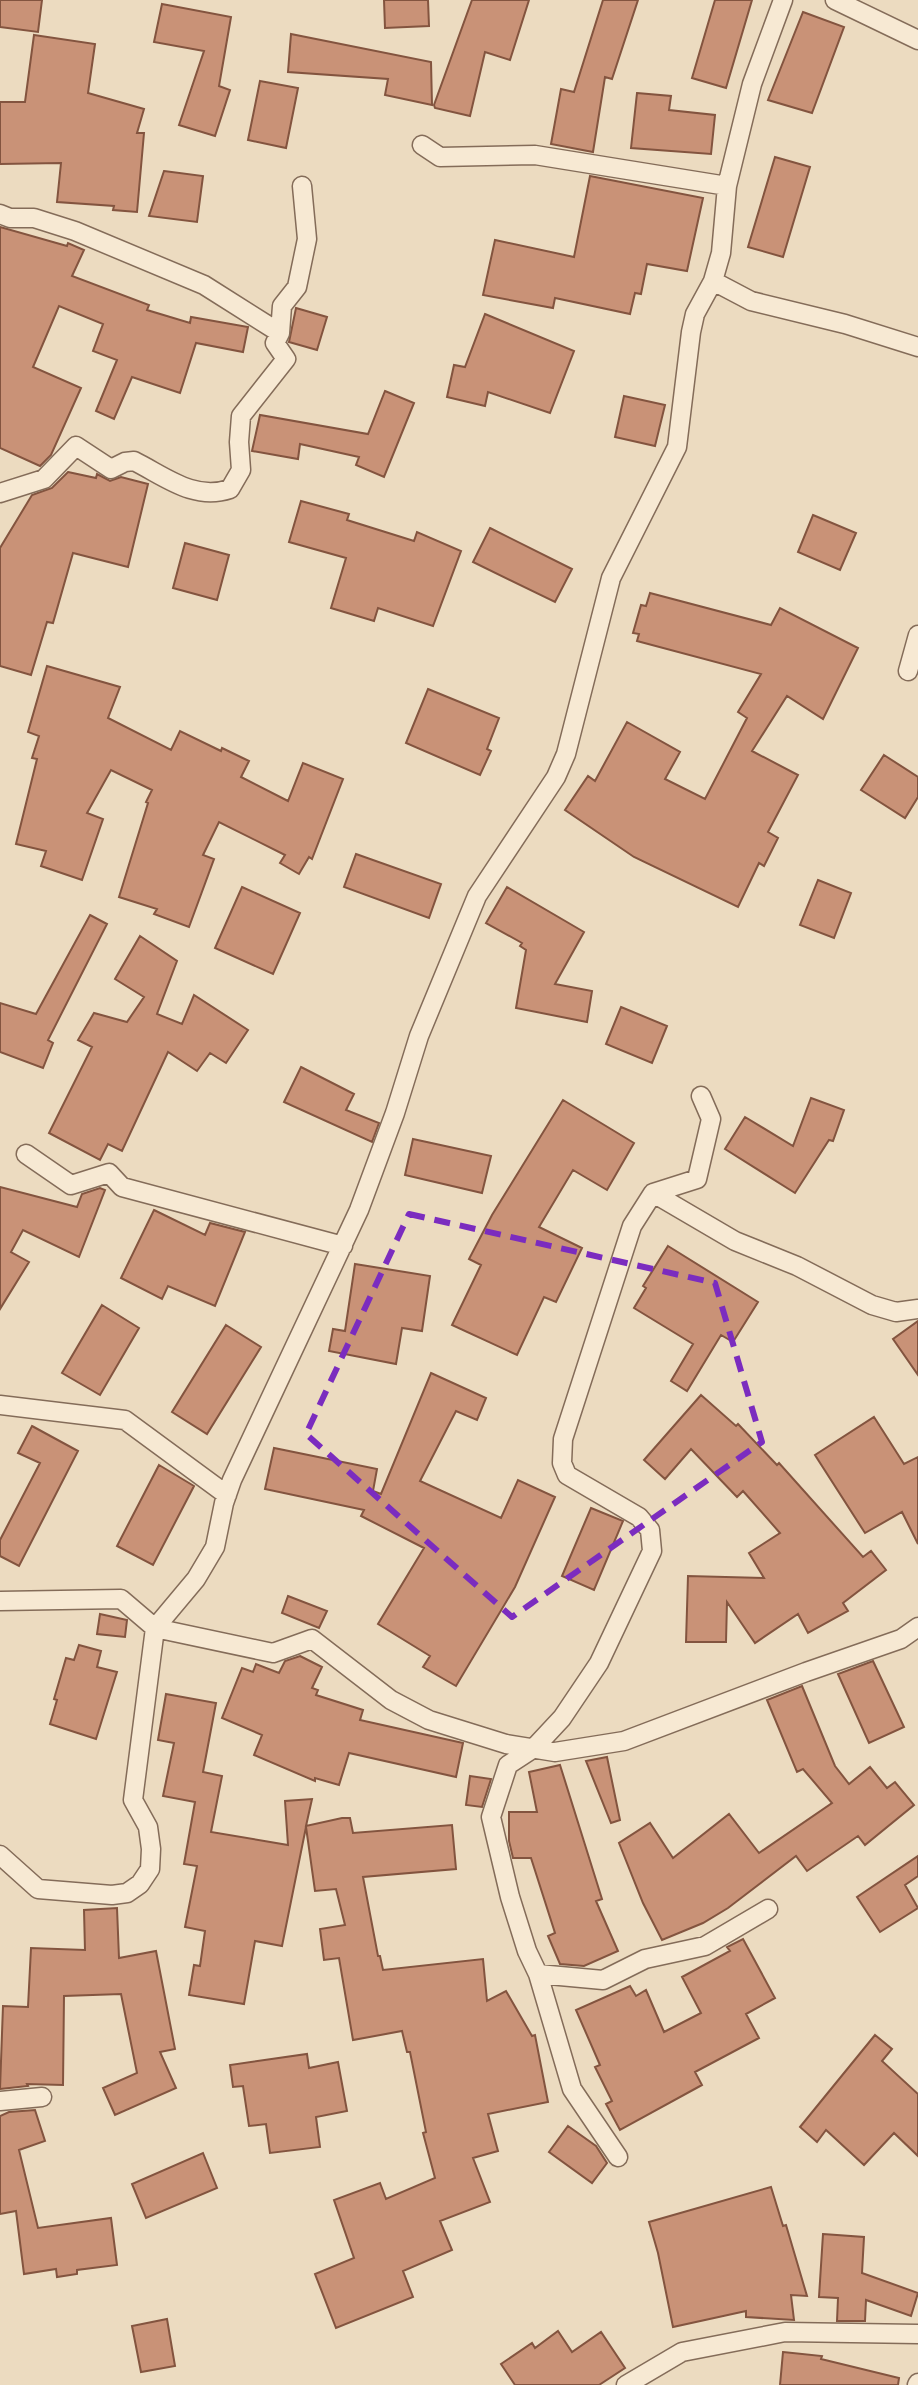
<svg xmlns="http://www.w3.org/2000/svg" width="918" height="2385" viewBox="0 0 918 2385" font-family="'Times New Roman',serif">
  <style>
    .building { fill: #c99277; stroke: #83543f; stroke-width: 2 }
    .lines { fill: none; stroke-linecap: round; stroke-linejoin: round }
    .minor-casing { stroke: #846c59; stroke-width: 21 }
    .minor { stroke: #f7e9d3; stroke-width: 18 }
    .marked { fill: none; stroke: #7b2cbf; stroke-width: 6; stroke-dasharray: 16 10; stroke-linejoin: round }
  </style>
  <rect width="100%" height="100%" fill="#ecdbc0"/>
  <path class="building" d="M0,0H42L38,32L0,27Z
    M384,0H428L429,26L385,28Z
    M472,0H529L510,60L485,52L470,116L435,108L434,105Z
    M603,0H638L612,79L605,77L593,152L551,144L561,89L574,92Z
    M715,0H752L726,88L692,78Z
    M162,4L231,17L219,86L230,90L215,136L179,125L204,51L154,42Z
    M803,12L844,27L812,113L768,100Z
    M291,34L431,62L432,105L385,95L388,79L288,72Z
    M34,35L95,44L88,93L144,109L137,133H144L137,212L113,210L114,206L57,202L61,163L0,164V102H25Z
    M260,81L298,88L286,148L248,140Z
    M637,93L671,96L669,110L715,115L711,154L631,148Z
    M775,157L810,167L783,257L748,247Z
    M164,171L203,176L197,222L149,216Z
    M590,176L703,198L687,271L647,264L641,294L635,293L630,314L555,298L553,308L483,295L495,240L574,257Z
    M0,227L67,246L68,243L84,250L72,276L149,305L147,310L190,323L191,317L248,327L243,352L196,343L180,393L132,377L114,419L96,411L117,360L93,351L103,324L59,306L33,367L81,388L51,455L40,466L0,448Z
    M296,308L327,317L317,350L289,342Z
    M485,314L574,351L550,413L488,392L485,406L447,397L454,365L465,367Z
    M385,391L414,403L384,477L356,465L359,457L300,444L298,459L252,451L260,415L368,434Z
    M624,396L665,405L655,446L615,437Z
    M68,472L96,478L97,474L110,481L121,477L148,484L128,567L73,553L53,623L47,622L31,675L0,666V548L32,495L52,488Z
    M301,501L349,514L347,520L414,541L417,532L461,551L433,626L378,608L374,621L331,608L346,558L289,542Z
    M813,515L856,533L840,570L798,552Z
    M490,528L572,569L555,602L473,562Z
    M185,543L229,555L217,600L173,588Z
    M650,593L771,625L780,608L858,648L823,719L787,696L752,751L798,775L768,832L778,838L764,866L759,863L738,907L634,857L565,810L588,776L595,781L627,722L680,752L665,779L705,799L747,718L738,712L761,674L637,641L639,634L633,633L641,605L646,606Z
    M47,666L120,687L108,718L171,750L180,731L221,751L222,748L249,761L241,777L288,801L303,763L343,779L312,859L309,857L299,874L280,863L285,855L219,822L203,855L214,859L189,927L154,914L157,909L119,897L148,803L146,802L152,790L111,770L87,813L103,819L82,880L41,866L46,851L16,844L37,759L32,758L39,736L28,732Z
    M428,689L499,718L487,749L491,751L480,775L406,743Z
    M884,755L918,777V797L905,818L861,790Z
    M356,854L441,884L429,918L344,887Z
    M818,880L851,893L834,938L800,925Z
    M242,887L300,913L273,974L215,948Z
    M507,887L584,932L555,984L592,991L587,1022L516,1008L526,950L520,946L522,943L486,923Z
    M90,915L107,924L48,1040L53,1043L43,1068L0,1052V1003L36,1014Z
    M140,936L177,961L157,1014L182,1024L194,995L248,1030L226,1063L210,1053L197,1071L168,1052L122,1151L108,1144L100,1160L49,1133L92,1047L78,1040L94,1013L127,1022L144,997L115,979Z
    M621,1007L667,1026L652,1063L606,1044Z
    M301,1067L354,1094L346,1110L379,1123L372,1142L284,1102Z
    M811,1098L844,1110L833,1141L829,1140L795,1193L725,1149L745,1117L793,1146Z
    M563,1100L634,1143L607,1190L573,1170L539,1227L582,1248L556,1302L544,1297L517,1355L452,1325L481,1265L469,1259L492,1215Z
    M413,1139L491,1156L482,1193L405,1175Z
    M0,1187L77,1207L82,1194L100,1188L105,1190L79,1257L23,1230L11,1252L29,1262L0,1309Z
    M154,1210L205,1235L210,1223L245,1232L215,1306L168,1286L162,1299L121,1278Z
    M668,1246L758,1302L733,1342L721,1335L687,1391L671,1381L693,1344L634,1308L646,1288L643,1286Z
    M355,1264L430,1276L422,1331L402,1328L396,1364L329,1351L333,1329L345,1331Z
    M102,1305L139,1328L100,1395L62,1373Z
    M918,1321V1375L893,1339Z
    M226,1325L261,1347L207,1434L172,1412Z
    M431,1373L486,1398L477,1420L456,1411L420,1481L501,1518L518,1480L555,1497L515,1587L456,1686L423,1667L430,1656L378,1624L424,1548L361,1516L364,1510L265,1489L274,1448L377,1469L373,1491L381,1494Z
    M701,1395L736,1426L738,1424L777,1465L779,1463L863,1557L871,1551L886,1570L843,1603L848,1611L808,1633L798,1614L755,1643L727,1602L726,1642H686L688,1576L764,1578L749,1553L780,1533L743,1491L737,1497L691,1449L665,1479L644,1460Z
    M874,1417L904,1464L918,1457V1544L902,1512L865,1533L815,1455Z
    M32,1426L78,1451L19,1566L0,1556V1540L40,1463L18,1453Z
    M159,1465L194,1486L153,1565L117,1546Z
    M591,1508L623,1521L594,1590L562,1576Z
    M288,1596L327,1611L319,1628L282,1613Z
    M100,1614L127,1620L125,1637L97,1634Z
    M79,1645L101,1651L97,1667L117,1672L96,1739L50,1724L57,1700L54,1699L66,1658L74,1660Z
    M300,1656L322,1667L312,1688L318,1690L316,1695L363,1710L360,1720L463,1743L456,1777L349,1753L339,1785L315,1778V1781L254,1755L262,1735L222,1718L242,1668L253,1672L256,1664L279,1673L285,1661Z
    M873,1661L904,1727L869,1743L838,1674Z
    M802,1686L835,1766L849,1784L870,1767L887,1788L895,1782L914,1805L865,1845L858,1836L807,1871L796,1856L728,1908L703,1923L662,1940L643,1903L619,1843L650,1823L673,1858L729,1814L759,1853L832,1803L803,1769L797,1772L767,1700Z
    M166,1694L216,1703L203,1772L222,1776L211,1832L288,1845L285,1801L312,1799L306,1826L342,1818H350L353,1833L452,1825L456,1869L363,1877L378,1956H380L383,1970L483,1959L487,2001L506,1991L532,2036L535,2035L548,2102L488,2114L498,2151L473,2158L490,2202L440,2221L452,2250L403,2271L413,2297L336,2328L315,2274L354,2258L334,2200L380,2183L386,2199L435,2178L423,2133L426,2132L410,2052H407L402,2031L353,2040L339,1958L324,1960L320,1929L345,1925L336,1889L315,1891L306,1827L282,1946L255,1941L244,2004L189,1995L194,1965L200,1966L205,1931L185,1927L197,1866L184,1864L195,1802L163,1796L174,1743L158,1740Z
    M607,1757L620,1820L611,1823L586,1761Z
    M560,1765L602,1899L596,1901L618,1951L584,1966L560,1964L548,1936L555,1933L531,1858H513L509,1841V1812H537L529,1772Z
    M470,1776L491,1779L482,1807L466,1805Z
    M918,1856V1876L905,1885L918,1908L880,1932L857,1897Z
    M117,1908L119,1958L156,1951L175,2049L160,2052L176,2088L115,2115L103,2088L137,2073L121,1994L64,1996L63,2085L27,2084L28,2086L0,2089L3,2006L28,2007L31,1948L85,1950L84,1910Z
    M743,1939L775,1998L746,2014L759,2038L695,2072L702,2085L620,2130L606,2104L612,2101L595,2067L600,2065L576,2010L630,1986L636,1996L646,1990L664,2032L701,2013L682,1977L730,1951L727,1947Z
    M875,2035L892,2049L882,2061L918,2094V2156L894,2133L864,2165L826,2130L817,2142L800,2127Z
    M307,2054L309,2068L338,2062L347,2111L316,2117L320,2147L270,2153L266,2124L249,2126L243,2086L233,2087L230,2065Z
    M35,2110L45,2141L19,2150L38,2228L111,2218L117,2265L77,2270V2274L57,2277L56,2269L24,2274L16,2211L0,2214V2116L9,2112Z
    M568,2126L596,2146L607,2163L592,2183L549,2152Z
    M203,2153L217,2188L146,2218L132,2184Z
    M771,2187L783,2226L786,2225L807,2296L791,2295L794,2320L746,2317V2311L673,2327L658,2253L649,2222Z
    M823,2234L864,2237L862,2273L918,2293L911,2316L866,2300L865,2321H837L838,2298L819,2297Z
    M167,2319L175,2366L141,2372L132,2326Z
    M558,2331L572,2352L601,2332L625,2368L599,2385H515L501,2364L532,2343L535,2348Z
    M783,2352L822,2356L821,2359L899,2378L898,2385H780Z"/>
  <g class="lines">
    <defs>
      <path id="minor" d="M835,0L918,40
        M422,145L440,157L535,155L727,186
        M0,214L10,218H34L75,231L204,285L280,333
        M713,281L751,301L845,324L918,347
        M0,493L44,479L76,446L111,469L125,462L134,461C166,477 194,501 230,489L241,470L239,442L241,416L286,359L275,343L280,333L282,306L297,287L307,239L302,186
        M908,671L918,635
        M26,1154L71,1185L109,1173L122,1187L343,1246
        M653,1193L735,1241L797,1266L872,1305L896,1312L918,1309
        M0,1405L125,1420L227,1495
        M0,1601L121,1599L155,1628L273,1653L312,1639L391,1700L429,1720L506,1744L555,1752L624,1741L806,1672L901,1639L918,1627
        M0,1855L38,1889L112,1895L127,1893L140,1884L150,1869L151,1849L148,1827L133,1800L155,1628L196,1579L215,1547L224,1503L232,1480L359,1210L395,1113L419,1036L477,896L556,777L566,754L611,578L677,447L691,332L695,314L713,281L721,253L727,186L752,84L783,0
        M538,1974L603,1980L645,1959L705,1946L768,1909
        M0,2101L42,2097
        M618,2157L572,2089L538,1974L527,1951L510,1897L491,1817L508,1765L534,1748L562,1718L599,1663L652,1551L650,1530L639,1517L567,1475L562,1463L563,1439L632,1226L653,1193L697,1179L711,1119L701,1096
        M626,2385L682,2352L785,2332L918,2334
        M917,2385L918,2383"/>
    </defs>
    <use href="#minor" class="minor-casing"/>
    <use href="#minor" class="minor"/>
  </g>
  <path class="marked" d="M409,1214L715,1283L762,1442L512,1617L306,1434Z"/>
</svg>
